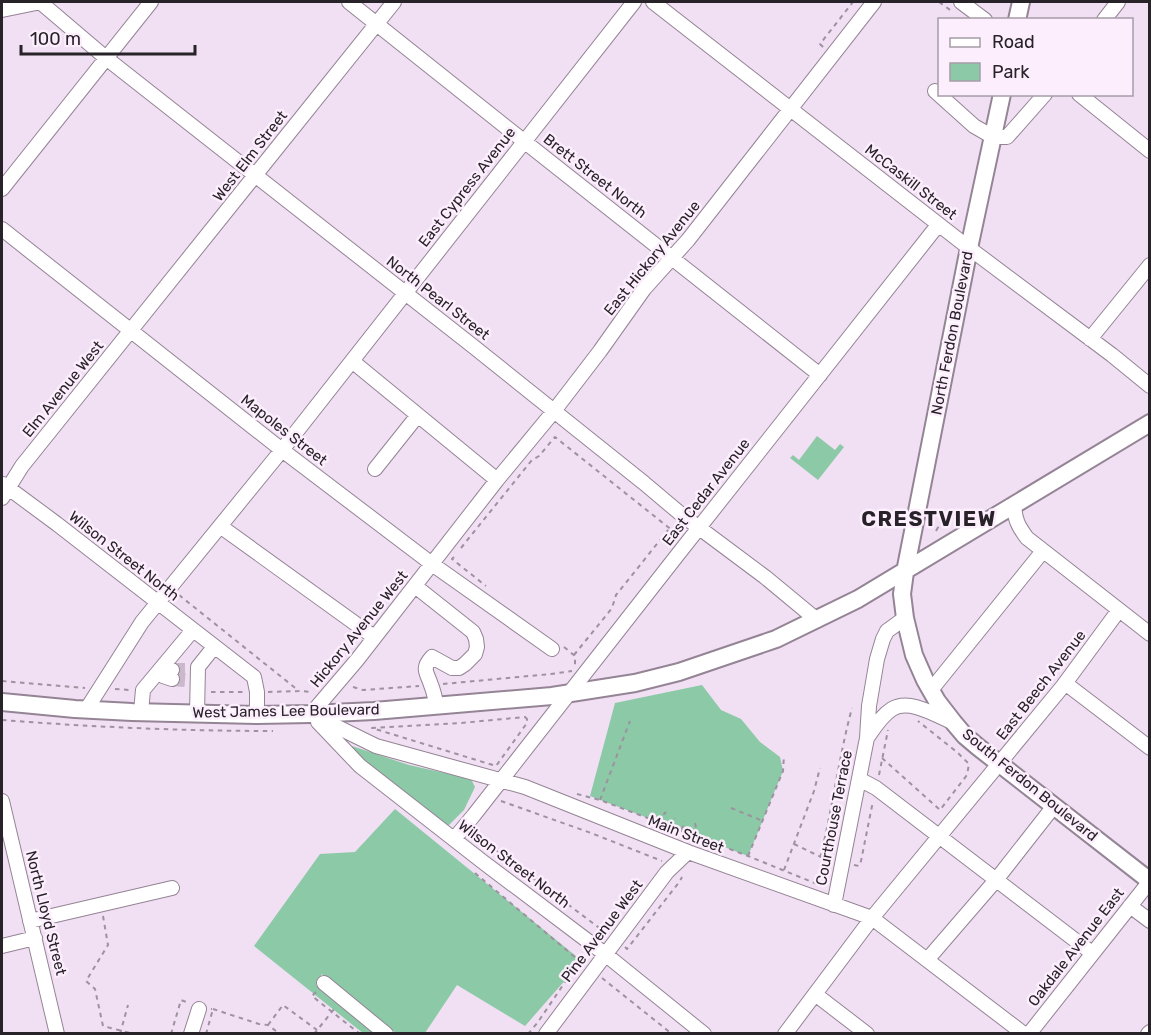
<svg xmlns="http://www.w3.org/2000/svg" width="1151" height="1035" viewBox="0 0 1151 1035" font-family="Rubik,sans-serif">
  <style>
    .green { fill: #8bc9a7 }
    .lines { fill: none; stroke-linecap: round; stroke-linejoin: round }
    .minor-tunnel { stroke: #c9b9cb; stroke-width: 14; stroke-dasharray: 14 7; stroke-linecap: butt }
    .minor-casing { stroke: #948495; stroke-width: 16 }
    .major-casing { stroke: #948495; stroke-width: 20 }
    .path { stroke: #9e91a0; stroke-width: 2; stroke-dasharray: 4.5 4.5; stroke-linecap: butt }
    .minor { stroke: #fff; stroke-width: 14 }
    .major { stroke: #fff; stroke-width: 16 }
    .labels { text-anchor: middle; stroke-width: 5; stroke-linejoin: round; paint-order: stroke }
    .street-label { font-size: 15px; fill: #282229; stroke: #fceefd }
    .district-label { font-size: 21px; font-weight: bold; letter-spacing: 1.5px; fill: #282229; stroke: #fceefd }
  </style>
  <rect width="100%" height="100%" fill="#f1dff3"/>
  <path class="green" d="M817,436L835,450L840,444L844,447L818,480L790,458L793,455L799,460Z
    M702,685L721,710L741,719L760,742L780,757L783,771L748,856L590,796L615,703Z
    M349,745L409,765L471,779L475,787L464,810L446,828L381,782Z
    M395,809L582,961L525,1026L457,985L425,1033H396L322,974L316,985L376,1033L364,1034L254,946L320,854L355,852Z"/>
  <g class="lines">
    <path class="minor-tunnel" d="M172,670H185
      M172,679L185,680"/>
    <defs>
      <path id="minor" d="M40,2L106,58L474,347L644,483L682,515L765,577L817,620
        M349,2L511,131L820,375
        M653,2L969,248L1112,355L1150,386
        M961,2L985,20
        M2,10L41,2
        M1104,20L1118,2
        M935,91L974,126L993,137H1007L1045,94
        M1079,94L1150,151
        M2,189L151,2
        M2,229L282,450L432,564L552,649
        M1090,339L1150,265
        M352,361L497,480
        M375,469L418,415
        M3,484L57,524L254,677L257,692V715
        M2,498L22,466L394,2
        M1014,505C1015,520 1018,526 1027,538L1150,634
        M220,526L374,637
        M415,586L473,632L476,639L477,647L475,654L465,664L459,668H452L432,657C421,669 427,672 431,685C434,692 435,699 437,706
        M172,679L163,676L172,670
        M1065,683L1150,748
        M931,690L1043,551
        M86,710L142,622L282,450L634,2
        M141,712L143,690L193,630
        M197,713L198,667L214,647
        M311,714L357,660L497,480L554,411L600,351L644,289L688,240L874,2
        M311,714L376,746L525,787L688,852L872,918L1024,1034
        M318,722L360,766L483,862L605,954L704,1034
        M867,738C874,728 881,716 892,709C910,698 937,716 954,723
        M859,779L876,788L1092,953
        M2,801L57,1034
        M454,839L474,815L679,553L938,225
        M834,905L867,738L869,706L877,659L883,639L887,631L905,618
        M1130,906L1150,921
        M30,921L172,888
        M2,946L35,938
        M927,960L996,880L1054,806
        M324,983L386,1034
        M815,994L867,1034
        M191,1034L199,1009
        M546,1034L667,872L688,852
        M785,1034L872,918L1063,686L1119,610
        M1029,1034L1150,881
        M1148,1034L1150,1032"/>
      <path id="major" d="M1017,20L1021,2
        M1002,94L969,248L905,572L902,594L905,618L914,655L925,680L937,701L954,723L965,736L978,747L1150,881
        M2,702L75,709L132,712L257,715L311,714L374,711L552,696L635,683L679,672L776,639L858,599L1150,423"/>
    </defs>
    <use href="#minor" class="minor-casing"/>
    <use href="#major" class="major-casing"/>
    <path class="path" d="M939,2L953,12
      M823,47L820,44L853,2
      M930,524L939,527
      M936,531L941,522
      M461,548L532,460L539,456L555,437L678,535
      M454,557L452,559L486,586
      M179,595L299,691
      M564,647L575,656V665
      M574,655L612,608L616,595L669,529
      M2,681L85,688
      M443,684L551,674L572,671
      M353,687L363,690L419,686
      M115,689L130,690
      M211,692H244
      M268,692L299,691L313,692
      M525,717L527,719V723L496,766L372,728L461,723Z
      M2,720C92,727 183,731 273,731
      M882,758L940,810L967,775L969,764L958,753L918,721
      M879,775L888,730
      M577,794L600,800L748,856L817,884L825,883
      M600,800L630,721
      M501,801L591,833L662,861
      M731,808L763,821
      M657,821L666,812
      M695,823L698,837
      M672,827L675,818
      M682,830L684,821
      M476,832L489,845L606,933
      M794,844L821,857
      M748,856L783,771L784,755
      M829,863L821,857V854C833,806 839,756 852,708
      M854,865L859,866L861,861L873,801
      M784,870L814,791L820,768
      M475,873L583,964
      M103,916L108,945L86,981L95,989L103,1026L134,1034
      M625,947L627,949L680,881L682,877
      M602,978L672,1034
      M316,992L312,996L360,1034
      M213,1009L259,1024L268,1025L280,1034
      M268,1025L283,1005L317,1030
      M120,1034L128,1005
      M171,1034L181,1000L189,1003
      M206,1034L213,1009H211
      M314,1034L335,1008
      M528,1034L538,1022L584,954"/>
    <use href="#minor" class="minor"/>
    <use href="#major" class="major"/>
  </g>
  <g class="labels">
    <g class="street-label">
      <text transform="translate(250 156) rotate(-52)" y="5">West Elm Street</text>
      <text transform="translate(595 176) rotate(38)" y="5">Brett Street North</text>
      <text transform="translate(911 182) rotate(38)" y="5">McCaskill Street</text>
      <text transform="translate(467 187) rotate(-52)" y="5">East Cypress Avenue</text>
      <text transform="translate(652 258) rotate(-51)" y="5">East Hickory Avenue</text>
      <text transform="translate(438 298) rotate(38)" y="5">North Pearl Street</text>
      <text transform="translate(952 333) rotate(-79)" y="5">North Ferdon Boulevard</text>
      <text transform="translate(63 389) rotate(-51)" y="5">Elm Avenue West</text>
      <text transform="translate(284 430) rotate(38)" y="5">Mapoles Street</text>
      <text transform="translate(706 492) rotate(-52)" y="5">East Cedar Avenue</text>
      <text transform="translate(124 556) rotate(38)" y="5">Wilson Street North</text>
      <text transform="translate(359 629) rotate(-51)" y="5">Hickory Avenue West</text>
      <text transform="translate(1041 685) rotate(-52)" y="5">East Beech Avenue</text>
      <text transform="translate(286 711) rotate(-1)" y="5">West James Lee Boulevard</text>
      <text transform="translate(1030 785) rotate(39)" y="5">South Ferdon Boulevard</text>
      <text transform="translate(834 818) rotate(-79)" y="5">Courthouse Terrace</text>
      <text transform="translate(686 834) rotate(21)" y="5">Main Street</text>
      <text transform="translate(514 864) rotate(37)" y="5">Wilson Street North</text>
      <text transform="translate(46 913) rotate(76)" y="5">North Lloyd Street</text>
      <text transform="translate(602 931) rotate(-53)" y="5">Pine Avenue West</text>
      <text transform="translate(1076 947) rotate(-52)" y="5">Oakdale Avenue East</text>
    </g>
    <g class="district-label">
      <text x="929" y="526">CRESTVIEW</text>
    </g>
  </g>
  <rect width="1151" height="1035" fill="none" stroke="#282229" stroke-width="6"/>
  <rect x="938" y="18" width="195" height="78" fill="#fceefd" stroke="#a79ca8" stroke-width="1.5"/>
  <rect x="950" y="38" width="30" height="9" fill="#ffffff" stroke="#a79ca8" stroke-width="1.5"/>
  <text x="992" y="48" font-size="18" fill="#282229">Road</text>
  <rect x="950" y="63" width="30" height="18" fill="#8bc9a7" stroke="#a79ca8" stroke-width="1.5"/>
  <text x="992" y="78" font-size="18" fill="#282229">Park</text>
  <path d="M21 45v9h174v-9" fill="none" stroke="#282229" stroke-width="3"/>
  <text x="30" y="45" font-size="18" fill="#282229" stroke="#fceefd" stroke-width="4.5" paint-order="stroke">100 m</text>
</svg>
